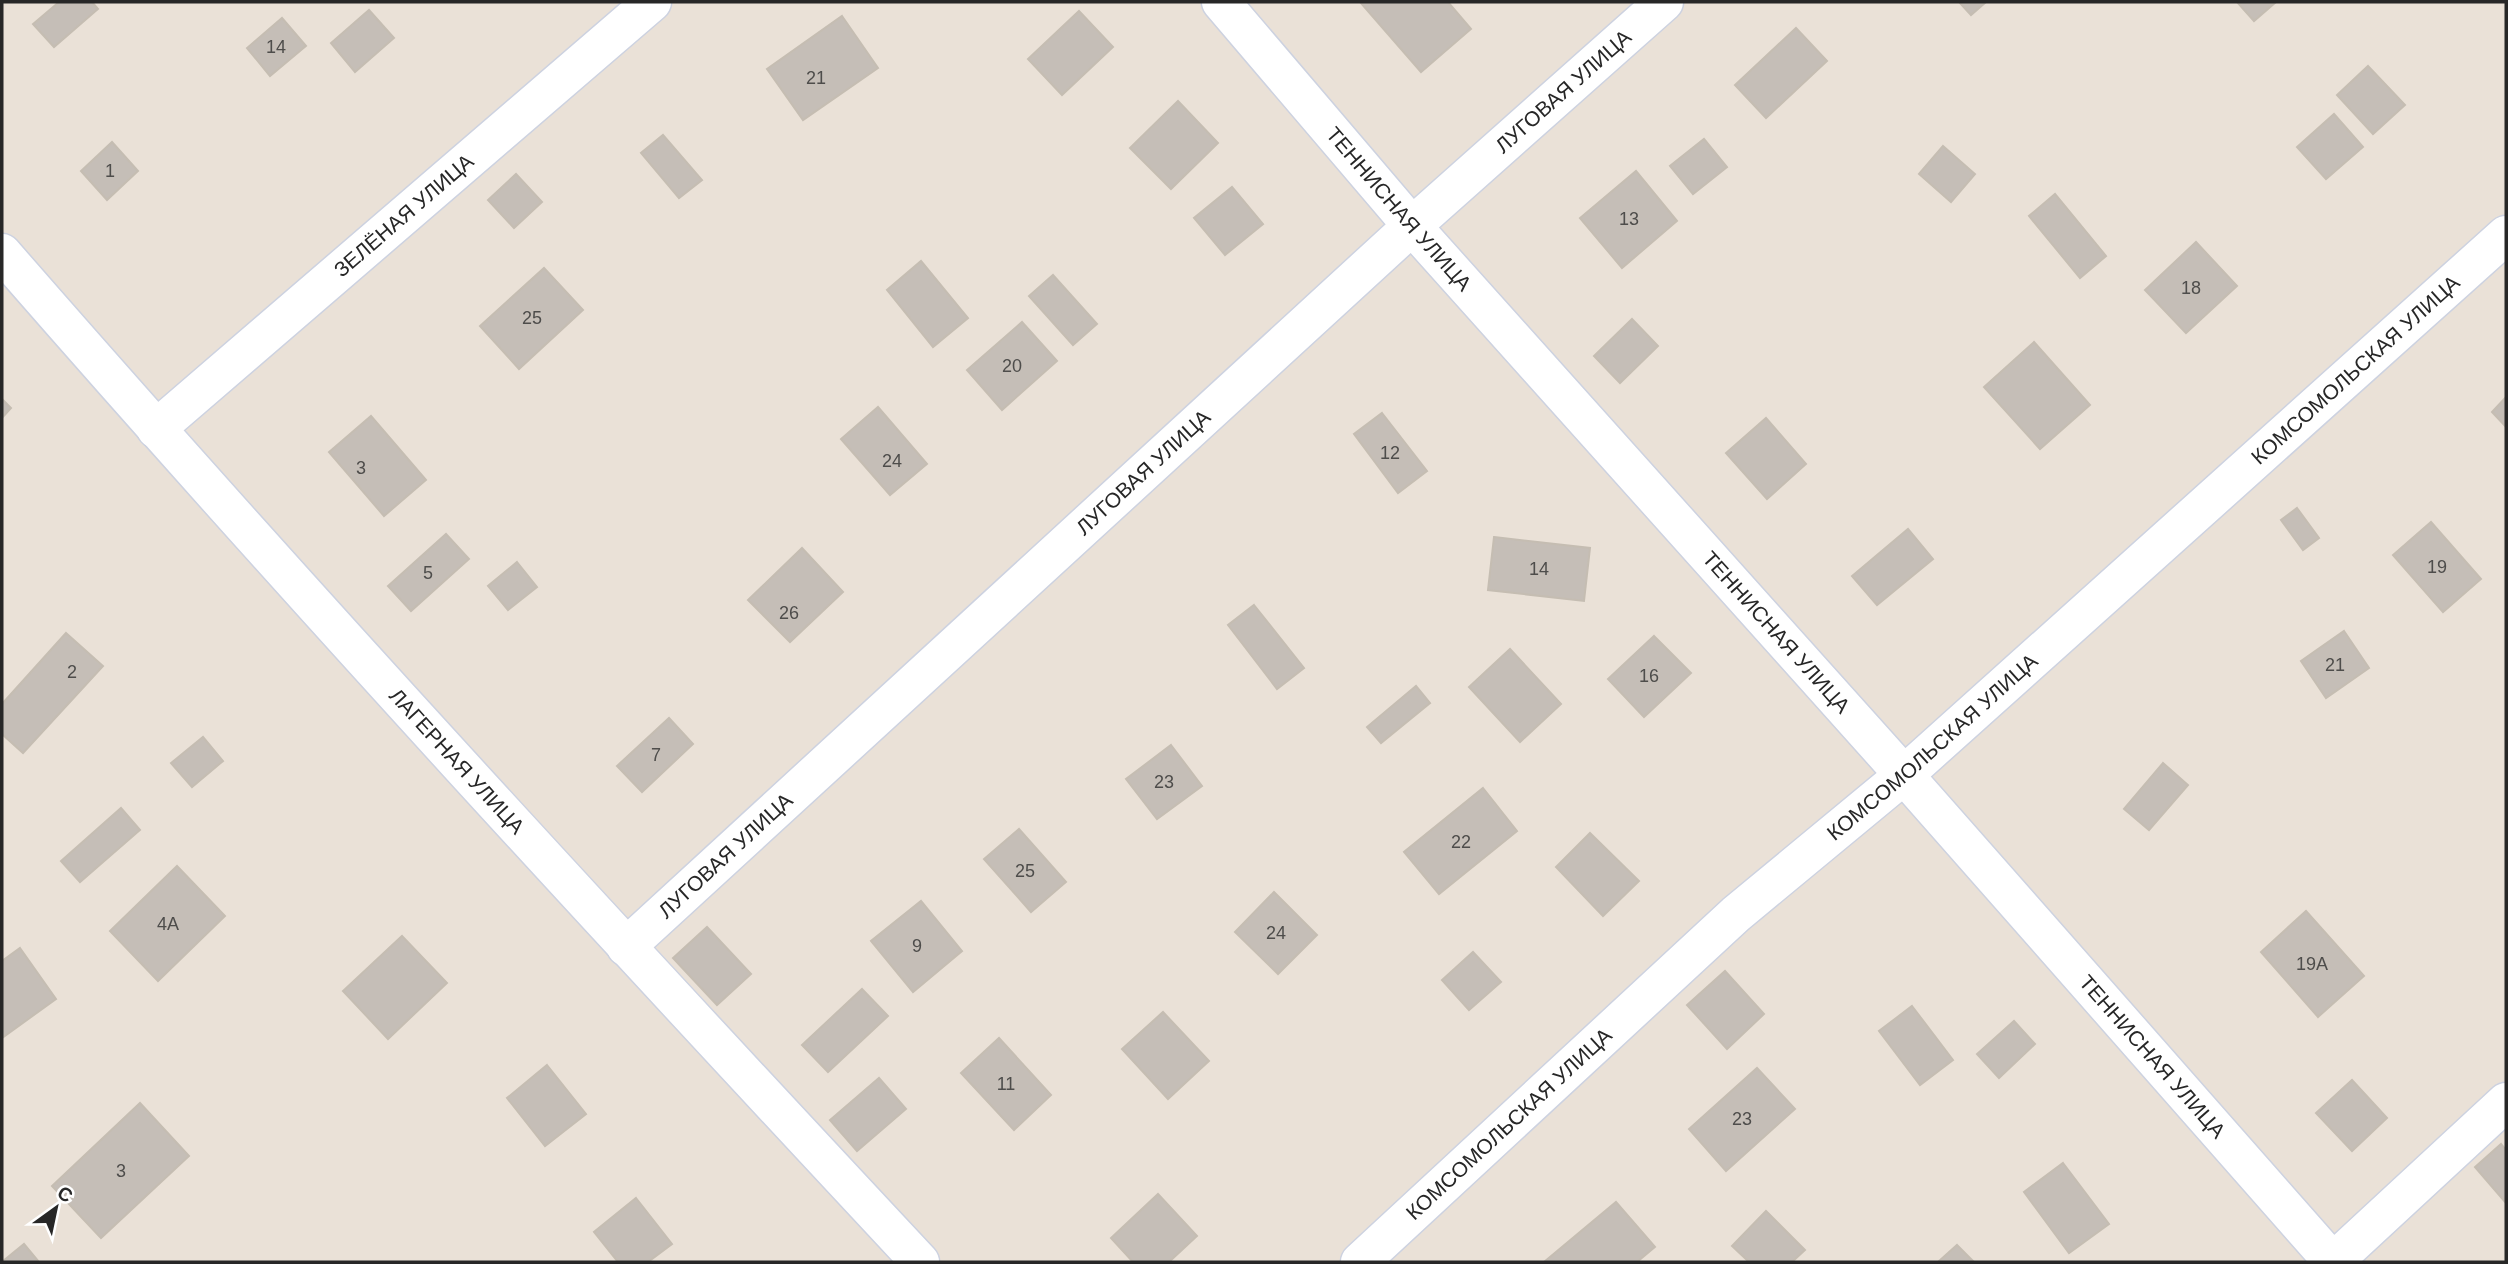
<svg xmlns="http://www.w3.org/2000/svg" width="2508" height="1264" viewBox="0 0 2508 1264" font-family="Helvetica,sans-serif">
  <style>
    .building { fill: #c5beb7; stroke: #c5bdb2; stroke-width: 2 }
    .lines { fill: none; stroke-linecap: round; stroke-linejoin: round }
    .minor-casing { stroke: #cdd2e0; stroke-width: 41 }
    .minor { stroke: #fff; stroke-width: 38 }
    .labels { text-anchor: middle; stroke-width: 5; stroke-linejoin: round; paint-order: stroke }
    .number-label { font-size: 18px; fill: #4e4d4b }
    .street-label { font-size: 21px; fill: #272727; stroke: #fff }
  </style>
  <rect width="100%" height="100%" fill="#eae1d7"/>
  <path class="building" d="M59,2H92L98,9L54,47L33,24Z
    M1360,2H1448L1471,29L1421,72Z
    M1959,2H1986L1971,15Z
    M2237,2H2276L2254,21Z
    M369,10L394,38L355,72L331,43Z
    M1079,11L1113,47L1062,95L1028,59Z
    M842,16L878,68L803,120L767,69Z
    M282,18L306,46L270,76L247,48Z
    M1796,28L1827,61L1766,118L1735,85Z
    M2368,66L2405,105L2373,134L2337,95Z
    M1178,101L1218,143L1171,189L1130,148Z
    M2334,114L2363,147L2326,179L2297,147Z
    M663,135L702,180L679,198L641,153Z
    M1704,139L1727,167L1693,194L1670,166Z
    M112,142L138,171L107,200L81,171Z
    M1943,146L1975,174L1951,202L1919,174Z
    M1636,171L1677,221L1622,268L1580,218Z
    M516,174L542,202L514,228L488,200Z
    M1232,187L1263,224L1225,255L1194,218Z
    M2055,194L2106,256L2080,278L2029,216Z
    M2196,242L2237,286L2186,333L2145,290Z
    M921,261L968,318L933,347L887,290Z
    M544,268L583,310L519,369L480,326Z
    M1053,275L1097,324L1073,345L1029,296Z
    M1632,319L1658,346L1620,383L1594,356Z
    M1022,322L1057,361L1002,410L967,370Z
    M2034,342L2090,405L2040,449L1984,387Z
    M2506,397V427L2492,412Z
    M2,399L11,408L2,418Z
    M878,407L927,464L890,495L841,439Z
    M1382,413L1427,471L1398,493L1354,434Z
    M371,416L426,480L384,516L329,452Z
    M1766,418L1806,464L1767,499L1726,453Z
    M2297,508L2319,538L2303,550L2281,520Z
    M2431,522L2481,579L2443,612L2393,555Z
    M1908,529L1933,559L1877,605L1852,576Z
    M446,534L469,559L411,611L388,586Z
    M1494,537L1590,548L1584,601L1488,590Z
    M802,548L843,592L790,642L748,600Z
    M517,562L537,587L508,610L488,586Z
    M1254,605L1304,668L1277,689L1228,625Z
    M2344,631L2369,668L2326,698L2301,661Z
    M66,633L103,666L23,753L2,734V704Z
    M1654,636L1691,673L1644,717L1608,679Z
    M1510,649L1561,704L1520,742L1469,687Z
    M1416,686L1430,703L1381,743L1367,727Z
    M669,718L693,744L642,792L617,766Z
    M203,737L223,761L192,787L171,763Z
    M1171,745L1202,786L1157,819L1126,779Z
    M2163,763L2188,785L2149,830L2124,809Z
    M1483,788L1517,831L1439,894L1404,852Z
    M121,808L140,830L80,882L61,861Z
    M1019,829L1066,882L1031,912L984,859Z
    M1590,833L1639,881L1603,916L1556,867Z
    M177,866L225,916L158,981L110,931Z
    M1274,892L1317,935L1278,974L1235,932Z
    M921,901L962,951L913,992L871,941Z
    M2306,911L2364,976L2318,1017L2261,952Z
    M707,927L751,974L717,1005L673,958Z
    M402,936L447,983L388,1039L343,991Z
    M20,948L56,999L2,1038V961Z
    M1473,952L1501,982L1469,1010L1442,980Z
    M1725,971L1764,1014L1727,1049L1687,1005Z
    M862,989L888,1016L828,1072L802,1045Z
    M1912,1006L1953,1060L1920,1085L1879,1031Z
    M1163,1012L1209,1061L1168,1099L1122,1049Z
    M2014,1021L2035,1044L1999,1078L1977,1054Z
    M999,1038L1051,1095L1014,1130L961,1073Z
    M547,1065L586,1114L545,1146L507,1098Z
    M1757,1068L1795,1109L1726,1171L1689,1129Z
    M879,1078L906,1109L857,1151L830,1120Z
    M2352,1080L2387,1118L2352,1151L2316,1113Z
    M140,1103L189,1156L101,1238L52,1186Z
    M2501,1144L2506,1150V1203L2475,1167Z
    M2063,1163L2109,1224L2069,1253L2024,1192Z
    M1158,1194L1197,1236L1169,1262H1133L1111,1238Z
    M636,1198L672,1244L648,1262H618L594,1232Z
    M1616,1202L1655,1247L1637,1262H1544Z
    M1766,1211L1805,1250L1792,1262H1749L1732,1246Z
    M24,1244L39,1262H2Z
    M1957,1245L1974,1262H1938Z"/>
  <g class="lines">
    <defs>
      <g id="minor">
        <path id="s1" d="M1221,2L1412,226L1904,775L2333,1262"/>
        <path id="s2" d="M2,253C301,596 610,930 920,1262"/>
        <path id="s3" d="M156,429L652,2"/>
        <path id="s4" d="M626,947L1412,226L1664,2"/>
        <path id="s5" d="M1360,1262L1736,914L1904,775L2506,235"/>
        <path d="M2333,1262L2506,1102"/>
      </g>
    </defs>
    <use href="#minor" class="minor-casing"/>
    <use href="#minor" class="minor"/>
  </g>
  <g class="labels">
    <g class="number-label">
      <text x="276" y="53">14</text>
      <text x="816" y="84">21</text>
      <text x="110" y="177">1</text>
      <text x="1629" y="225">13</text>
      <text x="2191" y="294">18</text>
      <text x="532" y="324">25</text>
      <text x="1012" y="372">20</text>
      <text x="1390" y="459">12</text>
      <text x="892" y="467">24</text>
      <text x="361" y="474">3</text>
      <text x="2437" y="573">19</text>
      <text x="1539" y="575">14</text>
      <text x="428" y="579">5</text>
      <text x="789" y="619">26</text>
      <text x="2335" y="671">21</text>
      <text x="72" y="678">2</text>
      <text x="1649" y="682">16</text>
      <text x="656" y="761">7</text>
      <text x="1164" y="788">23</text>
      <text x="1461" y="848">22</text>
      <text x="1025" y="877">25</text>
      <text x="168" y="930">4А</text>
      <text x="1276" y="939">24</text>
      <text x="917" y="952">9</text>
      <text x="2312" y="970">19А</text>
      <text x="1006" y="1090">11</text>
      <text x="1742" y="1125">23</text>
      <text x="121" y="1177">3</text>
    </g>
    <g class="street-label">
      <text dy="7" stroke="none"><textPath href="#s4" startOffset="1269">ЛУГОВАЯ УЛИЦА</textPath></text>
      <text dy="7" stroke="none"><textPath href="#s1" startOffset="273">ТЕННИСНАЯ УЛИЦА</textPath></text>
      <text dy="7" stroke="none"><textPath href="#s3" startOffset="327">ЗЕЛЁНАЯ УЛИЦА</textPath></text>
      <text dy="7" stroke="none"><textPath href="#s5" startOffset="1337">КОМСОМОЛЬСКАЯ УЛИЦА</textPath></text>
      <text dy="7" stroke="none"><textPath href="#s4" startOffset="702">ЛУГОВАЯ УЛИЦА</textPath></text>
      <text dy="7" stroke="none"><textPath href="#s1" startOffset="840">ТЕННИСНАЯ УЛИЦА</textPath></text>
      <text dy="7" stroke="none"><textPath href="#s5" startOffset="770">КОМСОМОЛЬСКАЯ УЛИЦА</textPath></text>
      <text dy="7" stroke="none"><textPath href="#s2" startOffset="682">ЛАГЕРНАЯ УЛИЦА</textPath></text>
      <text dy="7" stroke="none"><textPath href="#s4" startOffset="135">ЛУГОВАЯ УЛИЦА</textPath></text>
      <text dy="7" stroke="none"><textPath href="#s1" startOffset="1407">ТЕННИСНАЯ УЛИЦА</textPath></text>
      <text dy="7" stroke="none"><textPath href="#s5" startOffset="203">КОМСОМОЛЬСКАЯ УЛИЦА</textPath></text>
    </g>
  </g>
  <rect width="2508" height="1264" fill="none" stroke="#272727" stroke-width="7"/>
  <g transform="translate(56 1208) rotate(33)" stroke="#ffffff" stroke-width="5" paint-order="stroke">
  <path d="M0-5L12 26L0 18L-12 26Z" fill="#272727"/>
  <text y="-10" font-size="19" font-weight="bold" text-anchor="middle" fill="#272727">С</text>
  </g>
</svg>
